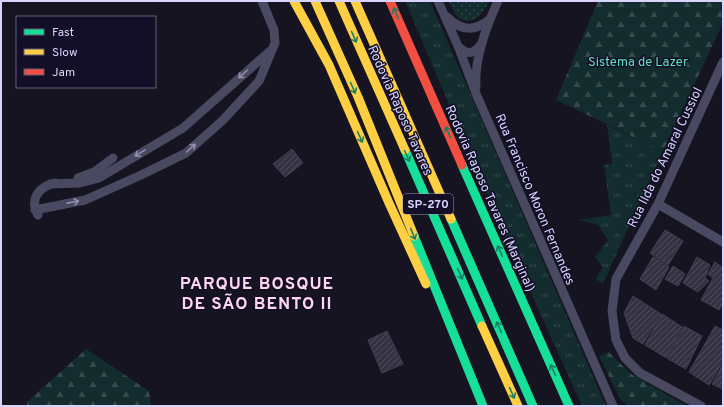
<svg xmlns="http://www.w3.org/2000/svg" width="724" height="407" viewBox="0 0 724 407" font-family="Overpass,sans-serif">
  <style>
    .grass { fill: url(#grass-tufts) }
    .forest { fill: url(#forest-firs) }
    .park { fill: url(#park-dots) }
    .building { fill: url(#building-hatch); stroke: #433f54 }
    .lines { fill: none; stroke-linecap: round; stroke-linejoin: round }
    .street { stroke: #4a4962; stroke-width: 9 }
    .fast { stroke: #16e098; stroke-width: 9 }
    .slow { stroke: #ffcf43; stroke-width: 9 }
    .jam { stroke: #f24e42; stroke-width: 9 }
    .oneway { stroke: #158265 }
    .oneway2 { stroke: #928eb0 }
    .labels { text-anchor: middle; stroke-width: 3; stroke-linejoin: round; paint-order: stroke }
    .shield { fill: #130f26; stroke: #9e99be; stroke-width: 1 }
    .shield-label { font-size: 12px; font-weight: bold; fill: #d9d4ff }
    .park-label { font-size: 13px; fill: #5fe0c0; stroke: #130f26 }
    .street-label { font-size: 13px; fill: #d9d4ff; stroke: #130f26 }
    .district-label { font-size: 17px; font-weight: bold; letter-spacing: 1px; fill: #ffd6f0; stroke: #130f26 }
  </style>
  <defs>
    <pattern id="grass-tufts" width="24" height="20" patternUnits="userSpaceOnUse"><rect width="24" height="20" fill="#132c2d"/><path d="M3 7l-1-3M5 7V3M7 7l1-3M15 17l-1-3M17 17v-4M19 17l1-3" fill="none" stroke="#354a4c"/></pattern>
    <pattern id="forest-firs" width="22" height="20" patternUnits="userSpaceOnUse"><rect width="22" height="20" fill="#132c2d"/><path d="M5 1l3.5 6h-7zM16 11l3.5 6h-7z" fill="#354a4c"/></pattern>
    <pattern id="park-dots" width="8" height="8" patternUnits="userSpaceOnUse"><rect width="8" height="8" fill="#132c2d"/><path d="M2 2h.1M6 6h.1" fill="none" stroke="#354a4c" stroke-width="1.8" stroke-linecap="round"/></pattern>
    <pattern id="building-hatch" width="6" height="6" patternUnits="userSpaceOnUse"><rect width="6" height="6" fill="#343243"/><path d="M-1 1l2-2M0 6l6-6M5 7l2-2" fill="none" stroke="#514f5f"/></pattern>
  </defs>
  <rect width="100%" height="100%" fill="#161421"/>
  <path class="grass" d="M405,1H430L606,406H582L499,222Z
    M607,125L663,151L603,284L596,279L603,267L595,257L608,240L598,225L579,220L611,215L604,165L612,164Z"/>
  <path class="forest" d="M598,1H723V23L663,151L556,100Z
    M86,349L149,391L151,406H27V402Z
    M609,352L631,374L687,406H629L620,399L599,356Z"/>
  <path class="park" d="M448,1H490C483,13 470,30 456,15C453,12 451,6 448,1Z"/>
  <path class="building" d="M292,149L303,163L285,177L273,164Z
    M665,230L683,241L668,265L650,253Z
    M653,257L669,267L656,290L640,279Z
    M697,257L710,265L705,278L709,281L698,292L683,283Z
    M715,262L723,268V303L719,310L701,300L713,278L708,274Z
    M673,266L685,274L678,286L665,279Z
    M633,296L661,314L643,344L633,338L624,313Z
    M662,314L682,327L667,358L645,345Z
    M684,326L702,336L686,369L668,359Z
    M715,326L723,330V361L709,385L689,372Z
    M387,331L403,364L382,373L368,340Z
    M723,364V389L712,384Z"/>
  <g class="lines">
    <path class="street" d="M438,1L458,46L477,96L613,406
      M447,17C461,31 475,32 490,19
      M458,46C468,57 475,53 482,43
      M476,87C474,60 487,25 498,1
      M78,178L94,172L113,158
      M50,184L80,183L99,178L183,128L270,51
      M658,204L723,242
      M35,210L85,200L139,176L186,153L223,120L259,81L275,43L274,30L262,1
      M38,215C29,199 39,186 56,183
      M701,406L640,373L625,358L616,340L612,311L616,279L658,204L723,62"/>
    <path class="fast" d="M405,150L482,326
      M462,165L569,406
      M451,219L533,406
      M414,236L483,406"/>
    <path class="slow" d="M294,1L329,65L389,203L426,284
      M315,1L358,97L414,236
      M339,1L405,150
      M355,1L451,219
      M482,326L518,406"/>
    <path class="jam" d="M390,1L462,165"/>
  </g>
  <defs><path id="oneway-shaft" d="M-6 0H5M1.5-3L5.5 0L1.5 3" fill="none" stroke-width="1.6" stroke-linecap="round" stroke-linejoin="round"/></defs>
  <g class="oneway">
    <use href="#oneway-shaft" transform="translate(396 13) rotate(-114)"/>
    <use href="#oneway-shaft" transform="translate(354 37) rotate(66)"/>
    <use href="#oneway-shaft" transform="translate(353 88) rotate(66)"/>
    <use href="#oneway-shaft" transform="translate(448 132) rotate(-114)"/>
    <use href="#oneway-shaft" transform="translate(360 137) rotate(66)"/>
    <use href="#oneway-shaft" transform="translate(407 156) rotate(66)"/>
    <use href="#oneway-shaft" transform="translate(413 234) rotate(68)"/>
    <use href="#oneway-shaft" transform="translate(500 251) rotate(-114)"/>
    <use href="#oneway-shaft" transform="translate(460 274) rotate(66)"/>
    <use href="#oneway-shaft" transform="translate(499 327) rotate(-114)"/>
    <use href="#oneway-shaft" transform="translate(553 370) rotate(-114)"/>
    <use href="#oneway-shaft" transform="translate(512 393) rotate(66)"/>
  </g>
  <g class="oneway2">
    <use href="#oneway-shaft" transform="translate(243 74) rotate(138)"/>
    <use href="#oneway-shaft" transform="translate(191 148) rotate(-42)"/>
    <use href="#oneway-shaft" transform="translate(140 153) rotate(149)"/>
    <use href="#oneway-shaft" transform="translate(73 202) rotate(-11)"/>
  </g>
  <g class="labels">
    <rect class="shield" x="403" y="194" width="50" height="20" rx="3"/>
    <g class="shield-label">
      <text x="428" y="208">SP-270</text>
    </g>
    <g class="park-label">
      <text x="638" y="66">Sistema de Lazer</text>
    </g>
    <g class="street-label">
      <text transform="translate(401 110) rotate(66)" y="5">Rodovia Raposo Tavares</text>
      <text transform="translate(664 157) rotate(-64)" y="5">Rua Ilda do Amaral Cussiol</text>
      <text transform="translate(491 198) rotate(66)" y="5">Rodovia Raposo Tavares (Marginal)</text>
      <text transform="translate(536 199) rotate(67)" y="5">Rua Francisco Moron Fernandes</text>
    </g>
    <g class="district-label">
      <text x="257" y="289">PARQUE BOSQUE<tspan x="257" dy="20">DE SÃO BENTO II</tspan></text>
    </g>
  </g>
  <rect width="724" height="407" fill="none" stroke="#d9d4ff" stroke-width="4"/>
  <rect x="16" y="16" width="140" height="72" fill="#130f26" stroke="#625e7d"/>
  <rect x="24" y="29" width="20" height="6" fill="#16e098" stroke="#625e7d"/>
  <text x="52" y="36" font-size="12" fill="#d9d4ff">Fast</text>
  <rect x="24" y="49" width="20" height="6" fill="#ffcf43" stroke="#625e7d"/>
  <text x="52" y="56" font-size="12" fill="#d9d4ff">Slow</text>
  <rect x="24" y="69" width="20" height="6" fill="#f24e42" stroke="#625e7d"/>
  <text x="52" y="76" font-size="12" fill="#d9d4ff">Jam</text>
</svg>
